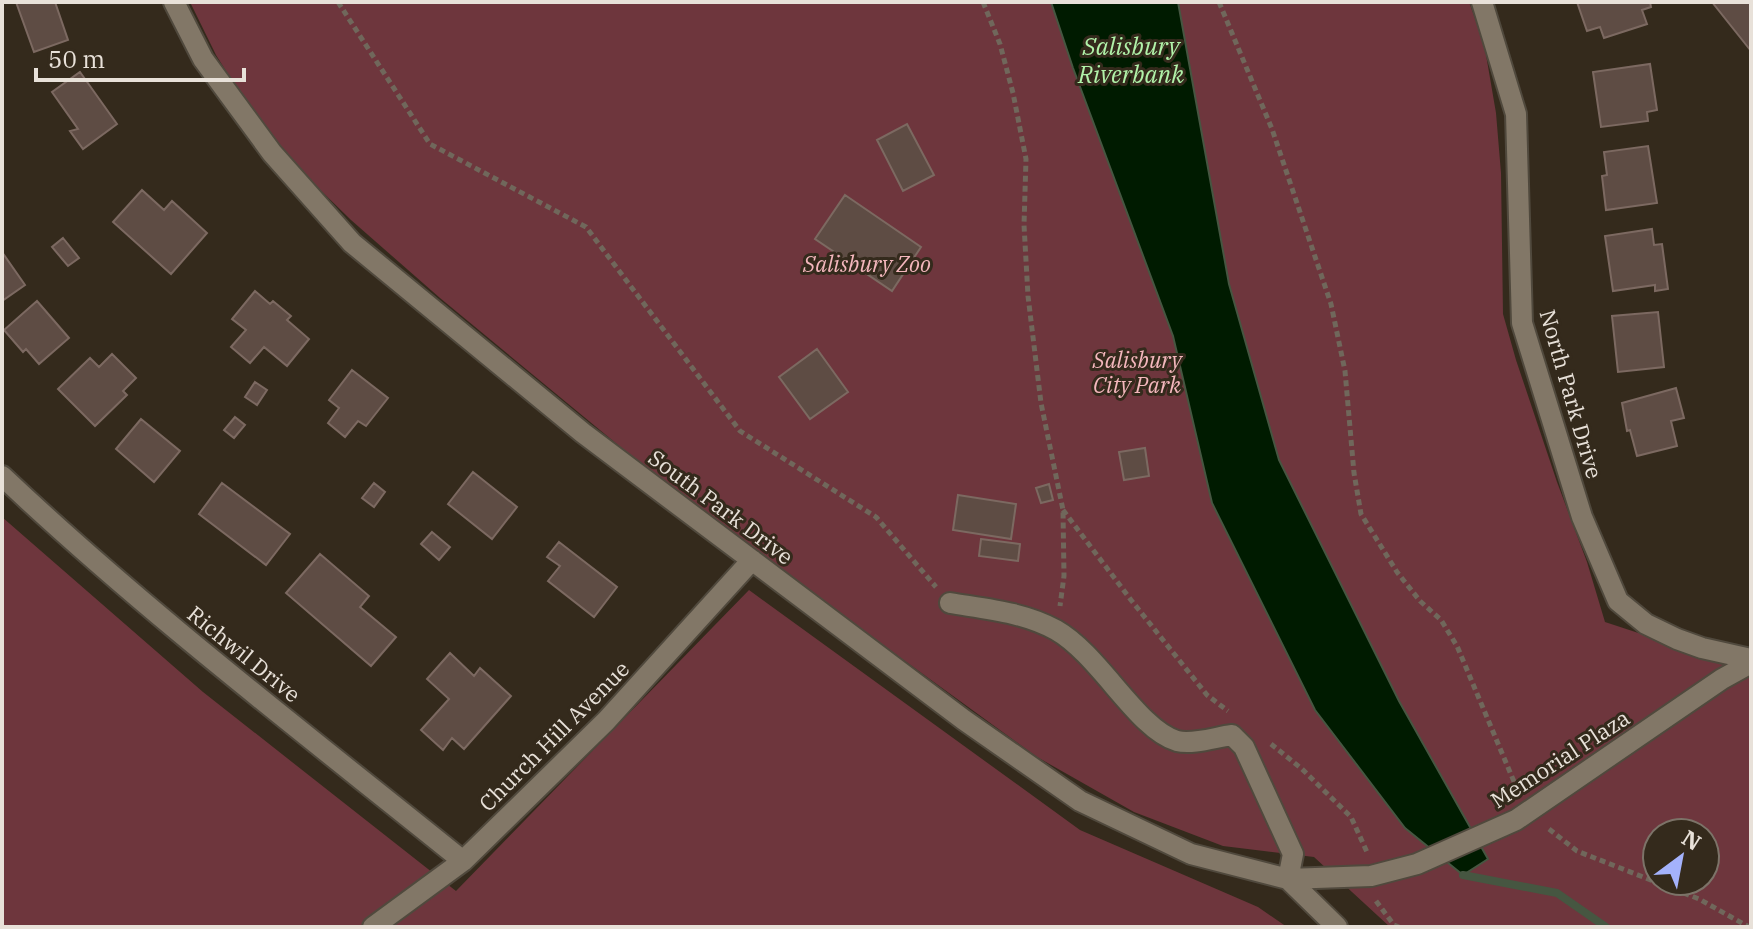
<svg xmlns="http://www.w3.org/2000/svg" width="1753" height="929" viewBox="0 0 1753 929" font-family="'IBM Plex Serif',serif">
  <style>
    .green { fill: #6e363d; fill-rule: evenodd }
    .water { fill: #001b00; stroke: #465641; stroke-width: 2 }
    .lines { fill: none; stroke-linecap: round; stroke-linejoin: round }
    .stream { stroke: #465641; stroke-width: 8 }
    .building { fill: #5e4c44; stroke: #7c6961; stroke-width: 2 }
    .minor-casing { stroke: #50493d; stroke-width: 24 }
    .path { stroke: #70675b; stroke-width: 5; stroke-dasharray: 6 4; stroke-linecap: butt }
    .minor { stroke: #827767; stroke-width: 20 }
    .labels { text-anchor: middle; stroke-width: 6; stroke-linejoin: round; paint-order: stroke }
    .park-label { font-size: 22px; font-style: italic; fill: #f4b7bd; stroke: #342a1c }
    .street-label { font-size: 22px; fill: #e8e1d9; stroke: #342a1c }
    .water-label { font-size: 24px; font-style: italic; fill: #b1f2a9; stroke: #342a1c }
  </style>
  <rect width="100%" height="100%" fill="#342a1c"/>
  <path class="green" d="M190,2H1469L1484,43L1496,113L1501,173L1503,314L1516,360L1557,482L1587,562L1605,622L1751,670V927H1390L1314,857L1223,846L1134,812L1037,757L692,506L440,298L351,220L309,179L251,111L216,55ZM1657,833H1705V881H1657Z
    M2,517L203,692L456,891L749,590L1080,830L1258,907L1287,927H2Z"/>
  <path class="water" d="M1051,2H1178L1229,284L1279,460L1399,701L1488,859L1463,875L1405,828L1315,710L1212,503L1173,336L1073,68Z"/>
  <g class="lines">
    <path class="stream" d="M1463,875L1557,893L1606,927"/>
  </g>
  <path class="building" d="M16,2H55L68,40L34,52Z
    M1577,2H1650L1651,7L1642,10L1647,24L1604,38L1600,27L1587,31Z
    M1712,2H1751V51Z
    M1650,64L1657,110L1647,112L1648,121L1601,127L1593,72Z
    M80,72L117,124L83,149L70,131L78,129L52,92Z
    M907,124L934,175L903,191L877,140Z
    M1648,146L1657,203L1606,210L1602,176L1607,175L1604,152Z
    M142,190L164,210L172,201L207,233L171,274L113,222Z
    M845,195L921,247L892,291L815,239Z
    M1652,229L1654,245L1662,244L1668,289L1655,291V285L1613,291L1605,236Z
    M63,238L79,258L68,266L52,247Z
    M2,252L25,285L2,301Z
    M255,291L270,304L273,301L291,316L287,320L309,339L287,366L264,347L250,363L231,347L246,330L232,319Z
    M37,301L69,338L39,364L26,349L23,352L4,330Z
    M1658,312L1664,367L1618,372L1612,316Z
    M817,349L848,392L810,419L779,377Z
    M112,354L136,378L123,391L127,395L95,426L58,389L90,358L99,367Z
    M352,370L388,398L366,426L358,421L345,437L328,423L339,408L329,400Z
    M255,382L267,390L257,405L245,397Z
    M1676,388L1684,418L1671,421L1677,446L1637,456L1630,430L1627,431L1622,403Z
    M235,417L245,425L234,438L224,430Z
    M141,419L180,451L154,482L116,449Z
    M1145,448L1149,476L1124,480L1119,452Z
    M473,472L517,507L492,539L448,504Z
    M222,483L290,534L266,565L199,514Z
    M374,483L385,492L374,507L362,498Z
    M1049,484L1053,500L1041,503L1036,488Z
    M958,495L1016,504L1011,539L953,530Z
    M432,532L450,547L439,560L421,544Z
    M981,539L1020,544L1018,561L979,556Z
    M559,542L617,587L594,617L548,581L560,566L547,557Z
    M320,554L369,596L360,607L396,637L371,666L286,593Z
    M450,653L474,676L480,668L511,696L464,749L452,738L443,750L421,730L449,699L427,679Z"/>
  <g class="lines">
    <defs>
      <path id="minor" d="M174,2L203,59L272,153L352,243L583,433L964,720L1080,801L1191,854L1288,879L1337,927
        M1482,2L1516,114L1522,323L1582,517L1618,601L1646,624L1677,639L1702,648L1751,659
        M2,476C148,614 307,735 463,861
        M950,603C986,609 1023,612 1056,630C1100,655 1137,729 1177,741C1193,745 1216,737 1232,735L1244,747L1293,854L1288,879
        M1288,879L1371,876L1417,864L1516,820L1722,679L1751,663
        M373,927L463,861L606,721L752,560"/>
    </defs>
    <use href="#minor" class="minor-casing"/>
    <path class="path" d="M338,2L430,144L586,227L740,431L876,517L936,587
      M983,2L1000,44L1013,93L1026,159L1024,225L1028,296L1041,403L1063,510L1064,576L1060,606
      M1219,2L1272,129L1331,304L1345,371L1354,473L1361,514L1397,572L1420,601L1441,620L1457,646L1515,784
      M1063,510L1131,600L1207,695L1228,711
      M1271,744L1302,769L1351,817L1367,852
      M1549,829L1577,851L1699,899L1749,927
      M1376,901L1394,925L1399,927"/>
    <use href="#minor" class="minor"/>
  </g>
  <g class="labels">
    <g class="park-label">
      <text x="867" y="272">Salisbury Zoo</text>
      <text x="1137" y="368">Salisbury<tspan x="1137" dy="25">City Park</tspan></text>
    </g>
    <g class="street-label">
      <text transform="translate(1571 394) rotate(74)" y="8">North Park Drive</text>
      <text transform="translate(721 507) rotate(37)" y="8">South Park Drive</text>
      <text transform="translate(244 654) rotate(39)" y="8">Richwil Drive</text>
      <text transform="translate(554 736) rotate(-45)" y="8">Church Hill Avenue</text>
      <text transform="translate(1560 759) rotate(-33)" y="8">Memorial Plaza</text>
    </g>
    <g class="water-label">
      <text x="1131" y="55">Salisbury<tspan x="1131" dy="28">Riverbank</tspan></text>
    </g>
  </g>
  <rect width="1753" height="929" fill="none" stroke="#e8e1d9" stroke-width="8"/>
  <g transform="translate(1681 857) rotate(32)"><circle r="38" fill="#342a1c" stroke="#7c7368" stroke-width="2"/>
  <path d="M0-6L14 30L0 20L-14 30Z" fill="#a4b2fc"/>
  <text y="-12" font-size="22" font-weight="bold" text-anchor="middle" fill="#e8e1d9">N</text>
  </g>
  <path d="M36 68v12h208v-12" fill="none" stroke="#e8e1d9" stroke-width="4"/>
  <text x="48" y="68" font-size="24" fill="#e8e1d9" stroke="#342a1c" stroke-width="6" paint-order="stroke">50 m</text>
</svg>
